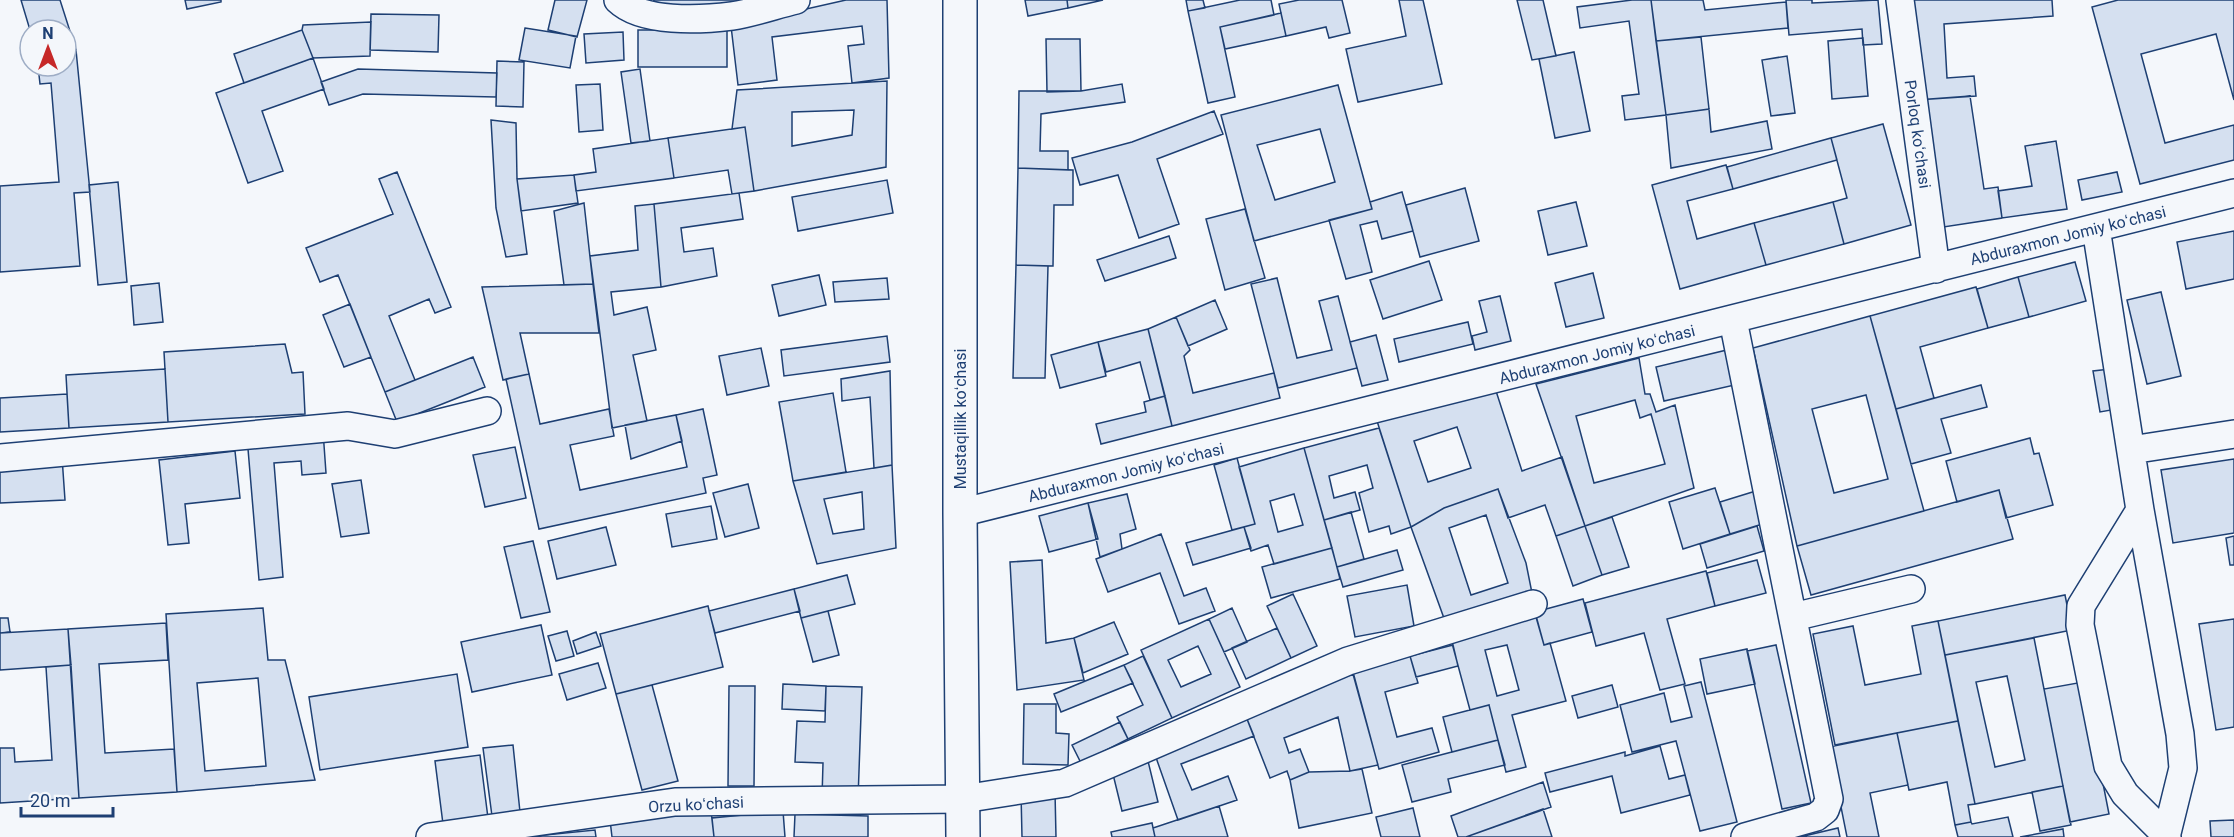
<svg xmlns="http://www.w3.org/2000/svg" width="2234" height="837" viewBox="0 0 2234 837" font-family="Roboto,sans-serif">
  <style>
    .building { fill: #d5e0f0; stroke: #1d3f73; stroke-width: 1.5; fill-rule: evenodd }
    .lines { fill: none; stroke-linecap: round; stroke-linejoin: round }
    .minor-casing { stroke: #1d3f73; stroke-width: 30 }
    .primary-casing { stroke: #1d3f73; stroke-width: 36 }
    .minor { stroke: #f4f7fb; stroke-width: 27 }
    .primary { stroke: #f4f7fb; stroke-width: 33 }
    .labels { text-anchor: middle; stroke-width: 4.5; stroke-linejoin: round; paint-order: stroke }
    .street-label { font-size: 16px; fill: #1d3f73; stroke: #f4f7fb }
  </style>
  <rect width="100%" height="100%" fill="#f4f7fb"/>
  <path class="building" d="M21,0H60L76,50L66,51V30H30Z
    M185,0H221V2L187,9Z
    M555,0H587L577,37L548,30Z
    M654,0H750V5L652,8Z
    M846,0H887L889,78L852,83L848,46L864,44L862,26L772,37L777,80L738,85L731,26Z
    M1025,0H1067L1068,8L1028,16Z
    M1067,0H1103L1068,8Z
    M1186,0H1203L1205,8L1188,11Z
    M1240,0H1271L1274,15L1220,27L1235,97L1208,103L1188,11Z
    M1299,0H1342L1350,33L1329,38L1326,27L1286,36L1279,4Z
    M1399,0H1423L1442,84L1358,102L1346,49L1406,36Z
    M1517,0H1543L1556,56L1532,60Z
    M1632,0H1651L1666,115L1625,120L1622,96L1639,94L1629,21L1580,28L1577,7Z
    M1651,0H1703L1705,10L1786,2L1788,28L1656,41Z
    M1786,0H1812V3L1878,0L1882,44L1863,45L1862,29L1789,35Z
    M1911,0H2052L2053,16L1944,24L1947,78L1974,76L1976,96L1917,100Z
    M2118,0H2234V100L2216,34L2141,54L2165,143L2234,125V160L2140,184L2092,7Z
    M1281,13L1286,36L1225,49L1220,27Z
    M371,14L439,15L438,52L370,50Z
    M371,22L370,56L313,58L302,30L303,25Z
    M525,28L576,36L570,68L519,60Z
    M302,30L313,58L244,83L234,54Z
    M638,30H727V67H638Z
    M623,32L624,60L586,63L584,34Z
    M1701,37L1709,109L1666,115L1656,41Z
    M1863,38L1868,96L1832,99L1828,41Z
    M1046,39H1080L1081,91L1047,92Z
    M76,50L90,192L74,193L80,266L0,272V186L59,182L51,83L40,84L38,66H66V51Z
    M1574,52L1590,131L1555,138L1539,59Z
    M1787,56L1795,113L1771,116L1762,60Z
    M313,58L324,89L262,111L283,171L248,183L216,93Z
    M497,61L524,62L523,107L496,106Z
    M358,69L497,73L496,97L363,94L329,105L321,82Z
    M640,69L650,141L631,143L621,72Z
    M887,81L886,167L754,191L745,127L732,129L737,90ZM854,110L852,135L792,146V112Z
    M600,84L603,130L579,132L576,85Z
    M1122,84L1125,102L1041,114L1040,151H1068V170L1018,168L1019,91H1081Z
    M1338,85L1372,209L1254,241L1221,115ZM1320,129L1335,182L1275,200L1257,145Z
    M1970,96L1984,189L1998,187L2002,218L1937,228L1917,100Z
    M1709,109L1711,132L1767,121L1772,149L1671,168L1666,115Z
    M1214,111L1223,134L1157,159L1179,224L1139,238L1118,175L1080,185L1072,158L1132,142Z
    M491,120L516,123L517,179L527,254L506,257L496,208Z
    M1883,124L1911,225L1844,244L1833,202L1847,198L1831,138Z
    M745,127L754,191L732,194L728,170L674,178L668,138Z
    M668,138L674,178L576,191L574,175L596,172L593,149Z
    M1831,138L1837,160L1733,189L1727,167Z
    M2056,141L2067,209L2002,218L1998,191L2032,186L2025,146Z
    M1726,165L1733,189L1687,201L1697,239L1754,223L1766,265L1680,289L1652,185Z
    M1018,168L1073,170V205H1054L1053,266L1016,265Z
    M397,172L451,307L435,313L429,299L389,316L415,380L385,392L338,275L320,282L306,248L393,214L379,179Z
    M2117,172L2122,192L2082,200L2078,180Z
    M574,175L578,203L521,211L517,179Z
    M887,180L893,213L798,231L792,197Z
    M118,182L127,282L98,285L89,185Z
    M1465,188L1479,241L1420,257L1406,205Z
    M1402,192L1413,231L1382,239L1377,221L1360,225L1372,272L1346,279L1329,220L1372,209L1370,202Z
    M739,193L743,219L681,228L684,252L713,248L717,276L661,287L654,204Z
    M1576,202L1587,246L1548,255L1538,211Z
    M1833,202L1844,244L1766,265L1754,223Z
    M584,203L593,284L564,285L554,211Z
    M654,204L661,287L611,292L614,315L647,307L656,350L633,355L647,421L612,428L590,256L638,250L635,206Z
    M1245,209L1265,278L1225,290L1206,219Z
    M2234,231V279L2186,289L2177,242Z
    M1169,236L1176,258L1105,281L1097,260Z
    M1429,261L1442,300L1383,319L1370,280Z
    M2075,262L2086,301L2029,317L2018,277Z
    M1016,265L1048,266L1045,378H1013Z
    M1593,273L1604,318L1566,327L1555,283Z
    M819,275L826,305L779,316L772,285Z
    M2018,277L2029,317L1988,328L1977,289Z
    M887,278L889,299L835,302L833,282Z
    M1277,278L1297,358L1332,350L1319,301L1338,296L1357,368L1278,388L1251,284Z
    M159,283L163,322L134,325L131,286Z
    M593,284L599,333H520L529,374L503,380L482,287Z
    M1976,287L1988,328L1920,347L1934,398L1896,409L1870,316Z
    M2161,292L2181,376L2147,384L2127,300Z
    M1500,296L1511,341L1475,350L1472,336L1487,332L1479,301Z
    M1215,300L1227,329L1188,346L1176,317Z
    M350,304L371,357L344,367L323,315Z
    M1870,316L1924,511L1797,546L1753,348ZM1866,395L1888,479L1834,493L1812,409Z
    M1176,317L1190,350L1184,356L1193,393L1274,373L1280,398L1172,426L1148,329Z
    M1468,322L1473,344L1399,362L1394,339Z
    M1148,329L1165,396L1150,400L1140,362L1106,372L1098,342Z
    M1376,335L1388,380L1362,386L1350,342Z
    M887,336L890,362L784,376L781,350Z
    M1098,342L1106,376L1060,388L1051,355Z
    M285,344L292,373L303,372L305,414L168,422L164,352Z
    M761,348L769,386L727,395L719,356Z
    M1731,349L1739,384L1664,401L1656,367Z
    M473,357L485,387L397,422L385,392Z
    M1639,358L1645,394H1650L1656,412L1675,405L1694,488L1585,526L1536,384ZM1635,400L1640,418L1651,414L1665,464L1594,483L1576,416Z
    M165,369L168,422L69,428L66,375Z
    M2110,369L2117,409L2100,412L2093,371Z
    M890,371L892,465L874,468L870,397L842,401L841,379Z
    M529,374L540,424L609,409L614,436L570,445L580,490L687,467L676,415L703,409L717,475L703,478L706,493L539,529L506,379Z
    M1981,385L1987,407L1941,419L1951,453L1911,464L1896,409Z
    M1496,391L1522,471L1562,457L1585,526L1556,536L1545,505L1508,518L1498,489L1444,508L1411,527L1377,421ZM1457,427L1471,468L1428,482L1414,441Z
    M833,393L846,472L793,481L779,402Z
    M67,394L69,428L0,432V398Z
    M1165,396L1172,426L1101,444L1096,424L1146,412L1144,402Z
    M676,415L682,441L631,459L625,425Z
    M1379,428L1411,527L1391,534L1389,526L1369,532L1359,493L1373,488L1367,465L1329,476L1334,498L1355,492L1360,510L1324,520L1304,448Z
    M323,431L326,473L302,475L301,461L274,463L283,577L259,580L247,437Z
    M2030,438L2034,454L2039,453L2053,505L2006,518L1999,490L1957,502L1946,461Z
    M515,447L526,498L485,507L473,455Z
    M1304,448L1332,548L1274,564L1268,545L1251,551L1244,527L1255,524L1239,467ZM1294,494L1303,525L1278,532L1270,501Z
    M235,451L240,498L185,504L189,543L168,545L159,460Z
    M62,457L65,500L0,503V461Z
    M1237,458L1255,524L1232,530L1214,465Z
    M2234,459V533L2173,543L2161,470Z
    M892,465L896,548L817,564L793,481ZM862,492L864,529L833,534L824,499Z
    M361,480L369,533L341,537L332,484Z
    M748,484L759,528L725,537L713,493Z
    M1715,488L1730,534L1683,549L1669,502Z
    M1498,489L1526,563L1532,593L1445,621L1411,527L1444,508ZM1486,515L1508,583L1471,595L1449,528Z
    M1759,490L1769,522L1730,534L1720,502Z
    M1999,490L2013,539L1811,595L1797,546Z
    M1127,494L1136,529L1120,534L1122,549L1100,557L1088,503Z
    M1088,503L1098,539L1049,552L1039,516Z
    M711,506L717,539L672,547L666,514Z
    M1351,512L1364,559L1337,567L1324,520Z
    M1612,517L1629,567L1602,575L1585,526Z
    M1585,526L1602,575L1573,586L1556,536Z
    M1757,526L1764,551L1707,568L1700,544Z
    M606,527L616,565L557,579L548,541Z
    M1244,527L1251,548L1193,565L1186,543Z
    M1161,534L1184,596L1206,588L1215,611L1179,624L1160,573L1108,592L1096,559Z
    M2234,536V565H2230L2226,538Z
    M533,541L550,612L521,618L504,547Z
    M1332,548L1340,579L1271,598L1262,567Z
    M1397,550L1403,570L1343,587L1337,567Z
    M1042,560L1046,643L1074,638L1084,680L1017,690L1010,562Z
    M1757,560L1766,593L1715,606L1707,573Z
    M1706,571L1715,606L1667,619L1685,684L1660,690L1644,633L1596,646L1585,603Z
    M847,575L855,604L801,618L794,589Z
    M1407,585L1414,626L1355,637L1347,596Z
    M794,589L800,611L715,633L709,611Z
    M1293,594L1317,646L1291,658L1267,606Z
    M2065,595L2072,630L1945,655L1938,621Z
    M1583,599L1592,632L1544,645L1535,612Z
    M708,606L723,667L616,694L600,634Z
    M263,608L268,660H285L315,780L177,792L166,614ZM258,678L266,766L205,771L197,683Z
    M1232,608L1247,642L1224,652L1209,619Z
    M1534,610L1544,645L1550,643L1566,701L1512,715L1526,767L1506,772L1489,705L1470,710L1449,632ZM1507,645L1519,690L1497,696L1485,650Z
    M828,611L839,655L813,662L801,618Z
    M0,618H8L10,632L0,633Z
    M1209,619L1240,687L1172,718L1141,650ZM1198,646L1211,674L1181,687L1168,660Z
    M2234,619V727L2216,730L2199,624Z
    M1938,621L1958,721L1835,745L1813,634L1853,626L1865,685L1921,674L1912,626Z
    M1114,622L1128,654L1083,673L1074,638Z
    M166,623L168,660L99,664L105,753L174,749L177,792L79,798L68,629Z
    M541,625L552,675L472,692L461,642Z
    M1277,628L1291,658L1246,679L1232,648Z
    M68,629L71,665L0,670V633Z
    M567,631L574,656L556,661L548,636Z
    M596,632L601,646L577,654L573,641Z
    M2034,638L2063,786L1975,804L1945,655ZM2007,676L2025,760L1995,767L1976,682Z
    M1453,645L1458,666L1416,677L1410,656Z
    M1776,645L1811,803L1782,809L1747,651Z
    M1747,649L1755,684L1707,694L1700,659Z
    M1143,656L1172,718L1128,739L1117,717L1143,705L1124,665Z
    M1410,656L1418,683L1385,692L1397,737L1432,728L1439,752L1379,769L1353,672Z
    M598,663L606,688L567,700L559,674Z
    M71,665L79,798L0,803V748H14L15,762L52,760L46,667Z
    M1124,665L1133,683L1061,712L1054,694Z
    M457,674L468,747L320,770L309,697Z
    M1353,674L1378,765L1350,771L1338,717L1284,738L1289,753L1300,749L1309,772L1290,780L1287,771L1270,778L1245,714Z
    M1701,682L1737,822L1700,831L1676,741L1632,752L1620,705L1664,693L1671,722L1692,717L1684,686Z
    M2083,682L2109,814L2070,822L2044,689Z
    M783,684L826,686L825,711L782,709Z
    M652,685L678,781L642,790L616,694Z
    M1612,685L1618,707L1578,718L1572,696Z
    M729,686H755L754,786H728Z
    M826,686L862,687L858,799L822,798L823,763L795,762L797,721L825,722Z
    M1024,704H1056V733L1069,734L1068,765L1023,764Z
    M1489,705L1498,740L1452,752L1443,717Z
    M1245,714L1254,736L1181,764L1192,790L1228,776L1237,800L1178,820L1153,749Z
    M1958,721L1975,804L1968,805L1971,822L1955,825L1947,782L1909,790L1897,733Z
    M1120,722L1128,739L1081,763L1072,745Z
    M1897,733L1908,785L1870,793L1879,837H1847L1829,747Z
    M1498,740L1505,765L1448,779L1451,792L1412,802L1402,765Z
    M513,745L520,812L492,816L483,748Z
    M1660,746L1669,779L1685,775L1690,795L1621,813L1612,776L1550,792L1545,773L1625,752V756Z
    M480,755L488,818L443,824L435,761Z
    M1147,757L1158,802L1122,811L1111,766Z
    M1362,769L1372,813L1299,828L1290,780L1309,772L1350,771Z
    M1543,782L1551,807L1466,837H1458L1451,816Z
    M2063,786L2071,825L2040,831L2032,792Z
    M1055,792L1056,837H1022L1021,793Z
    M1219,806L1228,837H1155L1153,828Z
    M1413,808L1420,837H1381L1376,817Z
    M1543,809L1552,837H1466Z
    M711,811L714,837H612L610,820Z
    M783,811L785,837H714L712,818Z
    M795,814L868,816V837H794Z
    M2008,817L2013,837H1958L1955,825L1971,822L1972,824Z
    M2234,820V837H2211L2210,821Z
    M1152,823L1155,837H1112L1111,832Z
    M1838,828L1840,837H1800Z
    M2063,829L2064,837H2020Z
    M595,830L596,837H525Z"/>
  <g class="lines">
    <defs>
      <path id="minor" d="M618,0C642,23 700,20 732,16C753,13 775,5 796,0
        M1900,0L1936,269
        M2096,228L2140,510L2180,734L2183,768L2166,837
        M1733,320L1829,799L1825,810L1816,817L1745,837
        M2131,450L2234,434
        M0,458L348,426L395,434L487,411
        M2140,510L2081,606L2080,625L2108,766L2125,794L2167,836
        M960,513L2234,193
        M1793,617L1911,589
        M430,837L675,802L963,799L1065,783L1348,661L1533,604"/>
      <path id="primary" d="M960,0V513L963,837"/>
    </defs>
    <use href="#minor" class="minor-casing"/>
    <use href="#primary" class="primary-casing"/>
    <use href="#minor" class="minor"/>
    <use href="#primary" class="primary"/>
  </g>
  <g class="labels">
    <g class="street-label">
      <text transform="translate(1918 134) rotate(82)" y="6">Porloq koʻchasi</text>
      <text transform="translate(2068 235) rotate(-14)" y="6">Abduraxmon Jomiy koʻchasi</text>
      <text transform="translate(1597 354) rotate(-14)" y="6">Abduraxmon Jomiy koʻchasi</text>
      <text transform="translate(960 419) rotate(-90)" y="6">Mustaqillik koʻchasi</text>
      <text transform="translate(1126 472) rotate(-14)" y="6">Abduraxmon Jomiy koʻchasi</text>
      <text transform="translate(696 804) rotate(-3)" y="6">Orzu koʻchasi</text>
    </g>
  </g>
  <g transform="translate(48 48)"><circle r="28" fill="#f4f7fb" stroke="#9eadc5" stroke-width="1.5"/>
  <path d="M0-4.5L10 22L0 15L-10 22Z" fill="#c62828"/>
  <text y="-9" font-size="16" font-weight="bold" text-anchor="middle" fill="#1d3f73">N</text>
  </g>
  <path d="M21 807v9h92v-9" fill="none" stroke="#1d3f73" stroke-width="3"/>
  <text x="30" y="807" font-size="18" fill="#1d3f73" stroke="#f4f7fb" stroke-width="4.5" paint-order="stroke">20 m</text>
</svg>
